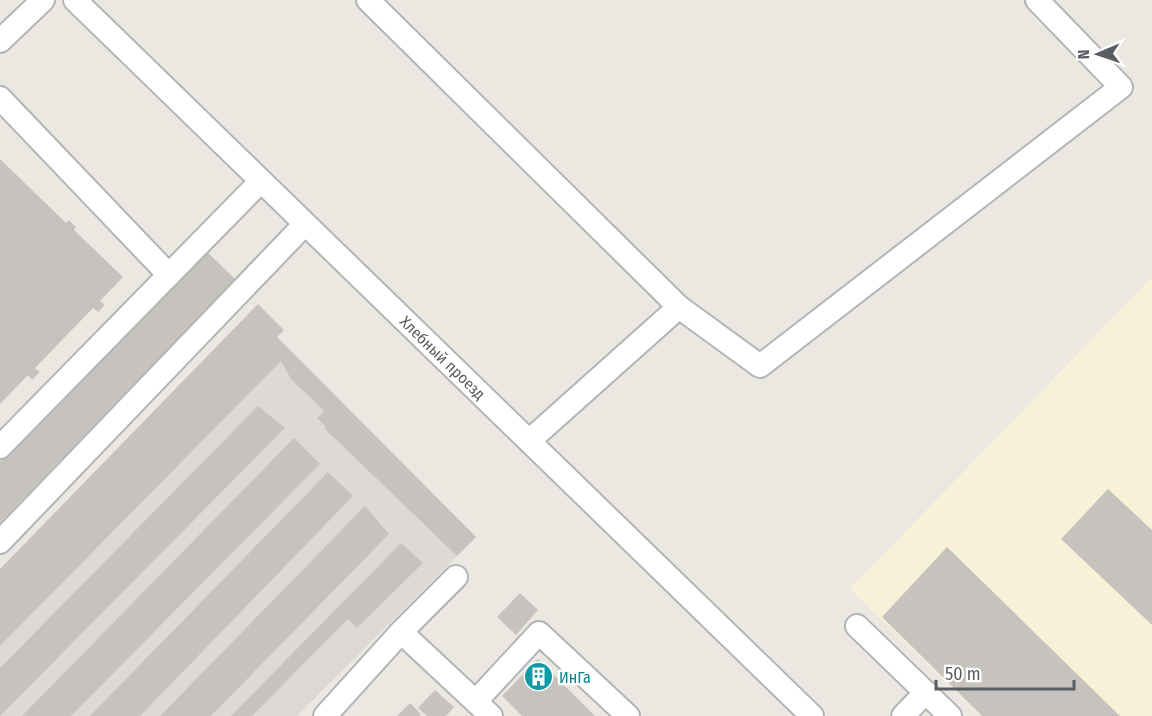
<svg xmlns="http://www.w3.org/2000/svg" width="1152" height="716" viewBox="0 0 1152 716" font-family="'Fira Sans Condensed',sans-serif">
  <style>
    .commercial { fill: #f9f0d8 }
    .industrial { fill: #dddad6 }
    .building { fill: #c6c3be }
    .lines { fill: none; stroke-linecap: round; stroke-linejoin: round }
    .minor-casing { stroke: #b2b4b8; stroke-width: 26 }
    .minor { stroke: #fff; stroke-width: 22 }
    .labels { text-anchor: middle; stroke-width: 5; stroke-linejoin: round; paint-order: stroke }
    .street-label { font-size: 16px; fill: #5a5d61; stroke: #fff }
    .culture-label { font-size: 16px; fill: #0d838f; stroke: #fff; text-anchor: start }
  </style>
  <rect width="100%" height="100%" fill="#ebe8e1"/>
  <path class="commercial" d="M1152,277V716H981L850,589Z"/>
  <path class="industrial" d="M277,337L476,537L297,716H0V621Z"/>
  <path class="building" d="M0,159L66,223L69,220L76,227L74,230L123,277L100,301L105,305L98,312L93,308L35,368L40,372L32,380L28,375L0,404Z
    M204,249L235,279L0,523V461Z
    M258,304L284,330L277,337L476,537L457,556L324,428L326,427L317,418L324,411L291,379L281,361L0,646V569Z
    M258,406L285,428L0,716V668Z
    M294,438L320,464L71,716H22Z
    M328,472L353,496L140,716H90Z
    M1108,489L1152,530V625L1061,539Z
    M365,506L389,534L211,716H160Z
    M401,543L423,563L357,628L348,619L252,716H231Z
    M947,547L1120,716H982L882,617Z
    M520,593L538,610L516,635L497,617Z
    M538,659L595,716H522L502,696Z
    M435,690L454,707L446,716H427L418,708Z
    M410,703L421,714L419,716H397Z"/>
  <g class="lines">
    <defs>
      <g id="minor">
        <path id="s1" d="M75,0L812,716"/>
        <path d="M368,0L679,307L760,366L1121,87L1037,0"/>
        <path d="M0,41L43,0"/>
        <path d="M0,98L169,275"/>
        <path d="M529,441L679,307"/>
        <path d="M0,447L261,181"/>
        <path d="M0,542L305,224"/>
        <path d="M857,626L950,716"/>
        <path d="M401,632L491,716"/>
        <path d="M476,701L539,633L628,716"/>
        <path d="M325,716L401,632L456,577"/>
        <path d="M903,716L926,692"/>
      </g>
    </defs>
    <use href="#minor" class="minor-casing"/>
    <use href="#minor" class="minor"/>
  </g>
  <defs>
    <symbol id="building-disc" viewBox="-11 -11 22 22"><circle r="9.5" fill="#0f9aa8" stroke="#fff"/><path d="M-4-6H4V6H1V3H-1V6H-4ZM-2.5-4.3h1.7v1.8h-1.7ZM.8-4.3h1.7v1.8H.8ZM-2.5-1h1.7V.8h-1.7ZM.8-1h1.7V.8H.8Z" fill="#fff"/></symbol>
  </defs>
  <g fill-rule="evenodd">
    <use href="#building-disc" x="522" y="660" width="33" height="33"/>
  </g>
  <g class="labels">
    <g class="street-label">
      <text dy="6" stroke="none"><textPath href="#s1" startOffset="513">Хлебный проезд</textPath></text>
    </g>
    <g class="culture-label">
      <text x="559" y="683">ИнГа</text>
    </g>
  </g>
  <g transform="translate(1098 54) rotate(268)" stroke="#ffffff" stroke-width="4.5" paint-order="stroke">
  <path d="M0-4.5L10 22L0 15L-10 22Z" fill="#5a5d61"/>
  <text y="-9" font-size="16" font-weight="bold" text-anchor="middle" fill="#5a5d61">N</text>
  </g>
  <path d="M936 680v9h138v-9" fill="none" stroke="#5a5d61" stroke-width="3"/>
  <text x="945" y="680" font-size="18" fill="#5a5d61" stroke="#ffffff" stroke-width="4.5" paint-order="stroke">50 m</text>
</svg>
